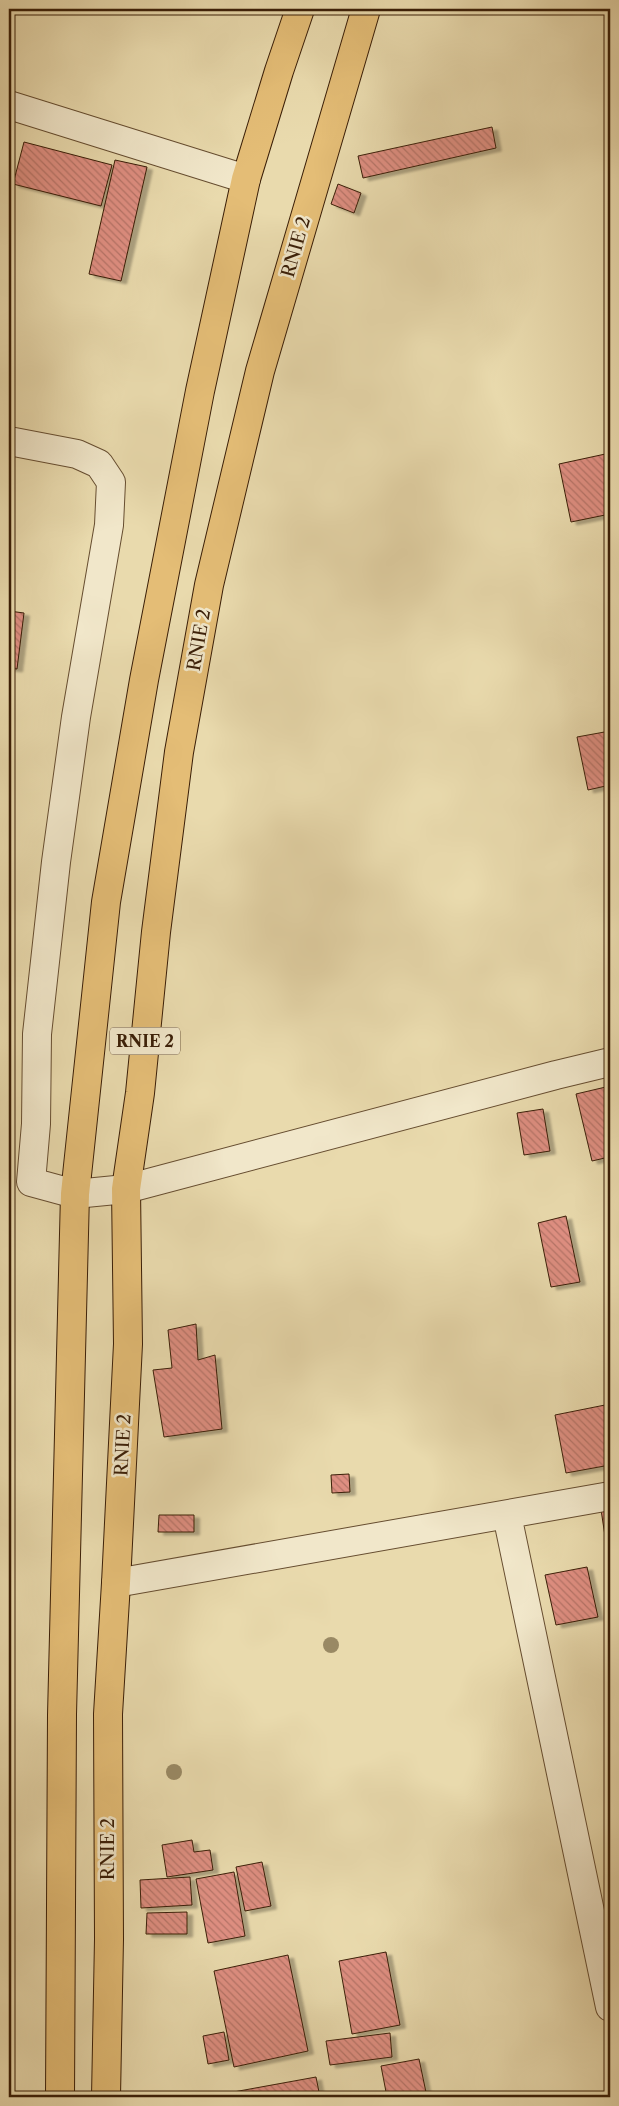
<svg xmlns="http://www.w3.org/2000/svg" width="619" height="2106" viewBox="0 0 619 2106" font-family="'Libre Caslon Text',serif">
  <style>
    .building { fill: url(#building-back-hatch); stroke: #3a1e07; filter: url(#shadow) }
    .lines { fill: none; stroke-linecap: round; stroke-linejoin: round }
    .street-casing { stroke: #664d30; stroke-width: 30 }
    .highway-casing { stroke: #3a1e07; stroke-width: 30 }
    .street { stroke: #f1e7ca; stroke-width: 28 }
    .highway { stroke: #e4bd76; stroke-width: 28 }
    .tree { fill: #998964 }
    .labels { text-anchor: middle; stroke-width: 5; stroke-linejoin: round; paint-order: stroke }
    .shield { fill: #f1e7ca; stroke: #715a42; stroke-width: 1 }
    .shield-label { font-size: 16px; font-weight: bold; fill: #3a1e07 }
    .street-label { font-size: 18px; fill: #3a1e07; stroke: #f1e7ca }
  </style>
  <defs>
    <pattern id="building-back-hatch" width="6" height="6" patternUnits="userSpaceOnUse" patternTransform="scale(1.25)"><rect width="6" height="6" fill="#df8f82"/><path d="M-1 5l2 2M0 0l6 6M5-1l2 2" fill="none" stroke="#b67468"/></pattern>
    <filter id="shadow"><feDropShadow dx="5.5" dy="3" stdDeviation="1" flood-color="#0004"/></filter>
  </defs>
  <rect width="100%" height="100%" fill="#e9daad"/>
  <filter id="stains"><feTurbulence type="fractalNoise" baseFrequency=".004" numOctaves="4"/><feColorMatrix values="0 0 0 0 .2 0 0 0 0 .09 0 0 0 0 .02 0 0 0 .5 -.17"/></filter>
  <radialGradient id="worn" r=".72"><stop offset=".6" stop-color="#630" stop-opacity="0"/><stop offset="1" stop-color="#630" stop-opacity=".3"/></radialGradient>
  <path class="building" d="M492,127L496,148L363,178L358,156Z
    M24,142L112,165L101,206L13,184Z
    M115,160L147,167L121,281L89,274Z
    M338,184L361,193L354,213L331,204Z
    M610,453V514L571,522L559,464Z
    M9,611L24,613L17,669L9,668Z
    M610,731V785L588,790L577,737Z
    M610,1086V1164L609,1157L592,1161L576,1094Z
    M543,1109L550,1151L524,1155L517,1113Z
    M566,1216L580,1282L551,1287L538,1223Z
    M196,1324L198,1360L215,1355L222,1429L164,1437L153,1370L172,1368L168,1330Z
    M610,1404V1465L566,1473L555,1415Z
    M349,1474L350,1492L332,1493L331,1475Z
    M610,1501V1569L600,1503Z
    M159,1515H194V1532H158Z
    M587,1567L598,1617L556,1625L545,1575Z
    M192,1840L194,1852L210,1850L213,1870L167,1877L162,1845Z
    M262,1862L271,1906L245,1911L236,1867Z
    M234,1872L245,1936L208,1943L196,1879Z
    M190,1877L192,1905L141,1908L140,1880Z
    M187,1912V1934H146L147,1913Z
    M386,1952L400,2025L352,2034L339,1961Z
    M288,1955L308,2051L234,2067L214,1971Z
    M224,2032L229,2060L208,2064L203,2036Z
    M390,2033L392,2057L330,2065L326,2041Z
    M419,2059L427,2097H387L381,2066Z
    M316,2077L320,2097H206Z"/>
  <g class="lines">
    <defs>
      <path id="street" d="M9,105L246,179
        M9,441L77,454L99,464L111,482L109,525L76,717L56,862L37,1034L36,1124L31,1182L75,1194L126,1189L556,1075L610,1062
        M507,1515L610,2007
        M116,1583L610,1496"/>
      <path id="highway" d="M60,2097L62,1715L75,1194L106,902L144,680L200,391L246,179L279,71L300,9
        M106,2097L109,1939L108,1714L116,1583L128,1344L126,1189L140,1093L156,932L179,752L209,585L260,371L366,9"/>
    </defs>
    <use href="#street" class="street-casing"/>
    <use href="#highway" class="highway-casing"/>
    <use href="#street" class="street"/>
    <use href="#highway" class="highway"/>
  </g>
  <g class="tree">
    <circle cx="331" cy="1645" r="8"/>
    <circle cx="174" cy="1772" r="8"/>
  </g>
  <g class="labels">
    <rect class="shield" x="110" y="1027.5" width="70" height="27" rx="4"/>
    <g class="shield-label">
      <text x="145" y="1047">RNIE 2</text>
    </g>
    <g class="street-label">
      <text transform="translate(296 247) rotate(-74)" y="6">RNIE 2</text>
      <text transform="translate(199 640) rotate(-80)" y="6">RNIE 2</text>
      <text transform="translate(123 1445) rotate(-87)" y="6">RNIE 2</text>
      <text transform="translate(108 1849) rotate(-90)" y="6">RNIE 2</text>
    </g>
  </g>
  <rect width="619" height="2106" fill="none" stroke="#e9daad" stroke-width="30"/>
  <rect x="10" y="10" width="599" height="2086" fill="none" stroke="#3a1e07" stroke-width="2.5"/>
  <rect x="15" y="15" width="589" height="2076" fill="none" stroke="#3a1e07"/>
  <rect width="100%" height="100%" filter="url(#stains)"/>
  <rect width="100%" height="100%" fill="url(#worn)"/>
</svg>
